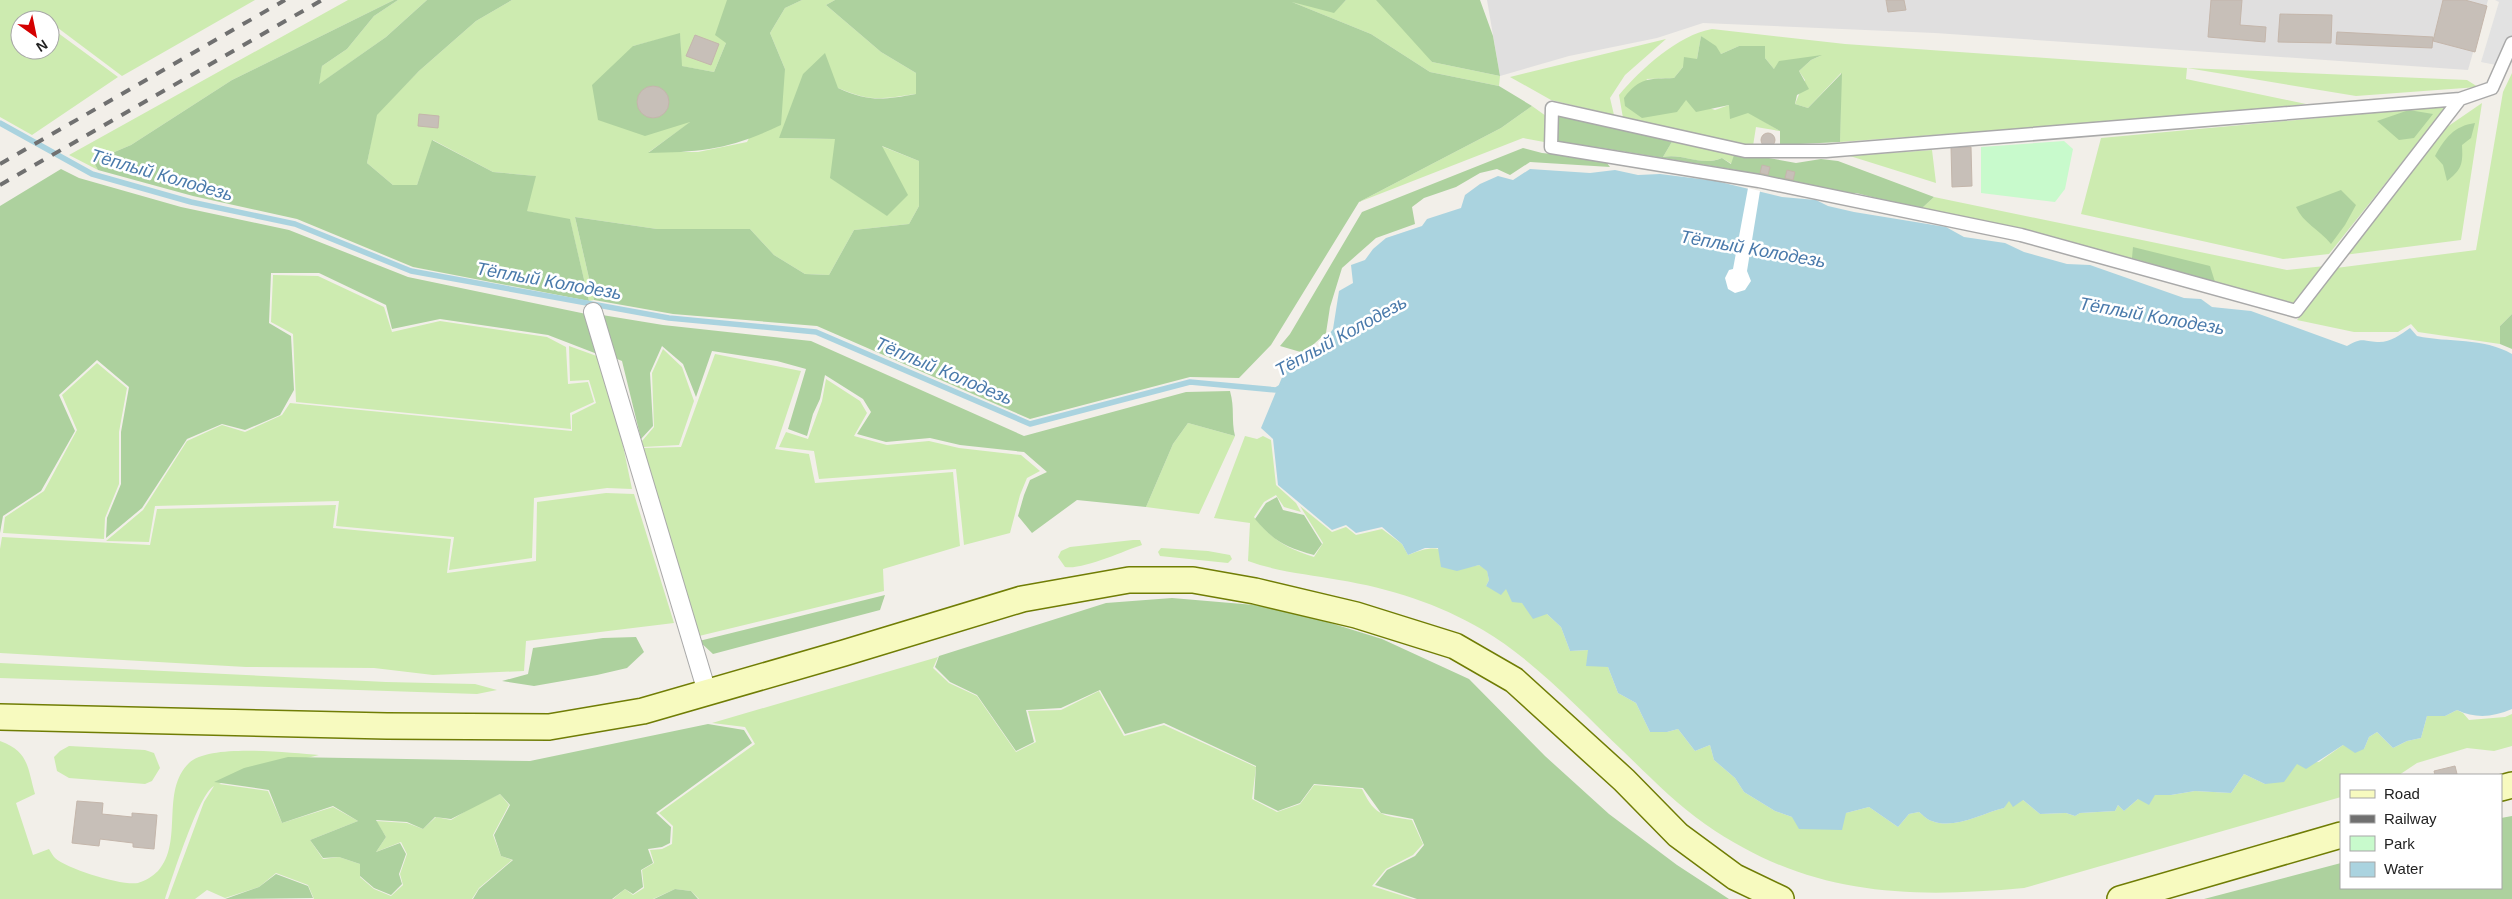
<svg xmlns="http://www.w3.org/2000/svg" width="2512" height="899" viewBox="0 0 2512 899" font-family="Arial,sans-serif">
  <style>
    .residential { fill: #e0dfdf }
    .grass { fill: #cdebb0 }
    .forest { fill: #add19e }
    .park { fill: #c8facc }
    .parking { fill: #e2e2e2 }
    .water { fill: #aad3df }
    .pier { fill: #fff }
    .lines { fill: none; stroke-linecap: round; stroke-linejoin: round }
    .stream { stroke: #aad3df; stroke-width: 5.5 }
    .building { fill: #c7bfb8; stroke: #c4b6ab }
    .pedestrian-casing { stroke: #a9a9a9; stroke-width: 15 }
    .minor-casing { stroke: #a9a9a9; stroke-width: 20 }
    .secondary-casing { stroke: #707d05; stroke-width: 28 }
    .pedestrian { stroke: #fff; stroke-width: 12 }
    .minor { stroke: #fff; stroke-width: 18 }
    .secondary { stroke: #f7fabf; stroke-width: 25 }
    .rail { stroke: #707070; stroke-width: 4; stroke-dasharray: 10 10; stroke-linecap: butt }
    .labels { text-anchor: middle; stroke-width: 5; stroke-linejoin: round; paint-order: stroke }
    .water-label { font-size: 18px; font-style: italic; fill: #4a7aab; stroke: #fff }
  </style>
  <rect width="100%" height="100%" fill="#f2efe9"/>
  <path class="residential" d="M1487,0H2488L2468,70L1935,33L1703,23L1657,38L1569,56L1500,76Z"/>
  <path class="grass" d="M0,0H255L122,76L50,22V20H20V50H50V27L118,77L32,135L0,117Z
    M348,0H394L232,80L131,145L93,161L98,170L69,155Z
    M398,0H427L386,37L318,85L322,66L347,49L374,16Z
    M512,0H727L726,43L714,72L681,66L680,34L633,46L692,121L649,152H698L747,142L785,69L770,33L785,8L802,0H835L826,5L881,52L916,73V94C881,99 871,102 838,88L779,138L835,139L881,146L919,161V206L909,224L854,230L829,275L805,274L774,255L750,229H657L575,217L594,300L589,301L570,220L526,211L535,176L493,172L433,140L417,185H393L367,163L376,115L419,71L476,21Z
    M1287,0L1334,12L1346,0H1386L1432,62L1500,76L1499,86L1430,72L1371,34Z
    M1712,29L1845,44L2187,68L2467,80L2478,87L2356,96L2187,68L2186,79L2306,104L2214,114L1840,142L1841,73L1808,108L1795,104L1805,80L1799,71L1811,60L1820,56L1774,69L1765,58L1739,46L1721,54L1701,36L1697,59L1683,67L1674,78L1646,79L1686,100L1715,110L1729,105L1748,112L1780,131L1756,127L1753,146L1623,118L1619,95C1641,69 1678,35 1712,29Z
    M1666,39L1625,75L1610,98L1614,115L1551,100L1510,77Z
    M2512,73V314L2500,326V344L2418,332L2411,324L2398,332H2354L2297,320L2336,268L2476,250L2503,92Z
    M2482,103L2461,240L2344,255L2447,127Z
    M1532,106L1546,116L1544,142L1523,138L1359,202L1501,128Z
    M2447,106L2329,254L2283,259L2081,214L2101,138Z
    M1673,140L1735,152L1732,164L1722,158C1698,167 1686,153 1663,157Z
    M1932,150L1936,183L1850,156Z
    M1934,197L2287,270L2325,266L2294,307L2051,236L1921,209Z
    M273,275L318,276L384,307L392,332L440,321L547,337L566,347L568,384L588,382L594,402L570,413L571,429L296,402L293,334L271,322Z
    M569,346L605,359L632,489L607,488L534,498L532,558L449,570L454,537L336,526L339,501L155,506L149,542L106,541L143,510L187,441L222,425L245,432L282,415L290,403L572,431V415L596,403L589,380L570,381Z
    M663,349L682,367L694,401L679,445L643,447L642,441L654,427L652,373Z
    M715,354L801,371L775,449L809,454L815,483L953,472L960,546L883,569L884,591L699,636L642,448L681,447Z
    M97,363L127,388L119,432V484L105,518L104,539L3,533L5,517L44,491L77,430L62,395Z
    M826,379L860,401L867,413L854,436L887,445L929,441L959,448L1021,455L1040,471L1027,478L1020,495L1010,533L964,545L956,469L819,479L814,451L779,447L786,432L808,439L822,401Z
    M1188,423L1235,436L1199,514L1146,507L1173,444Z
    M1245,436L1257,439L1263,436L1271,440L1276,485L1296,503L1301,512L1284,507L1276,495L1264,502L1254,517C1274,541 1284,547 1314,557L1323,543L1300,506L1332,532L1346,527L1356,535L1382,529L1402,544L1408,555C1441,542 1441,550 1469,567L1479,565L1487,570L1489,580L1486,586L1506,588L1522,603L1547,614L1561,627L1570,651L1588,650L1608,667L1618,693L1636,703L1650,732H1667L1678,729L1695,751L1710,745L1714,760L1735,778L1744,792L1775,811L1792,817L1846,813L1869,807L1898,827L1909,814L1919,812C1923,815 1927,820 1932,821C1954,830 1983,813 2004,808L2008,800H2023L2040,814L2066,813L2075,816L2080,813L2115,811L2118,805L2124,811L2138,799L2155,795H2171L2195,791L2231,793L2244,774L2265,784L2297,763L2319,762L2343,745L2364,749L2369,737L2377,732L2393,748L2407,741L2421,738L2427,716H2445L2457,710L2463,713L2469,720L2505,717L2512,714V746L2494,751L2467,748L2417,763L2399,775H2341V797L2024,888C1903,899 1807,895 1705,824C1675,803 1649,776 1623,751C1581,711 1533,659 1483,630C1439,604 1389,588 1339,580C1308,574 1278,572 1248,561L1250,523L1214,518Z
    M606,493L634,494L674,623L526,641L524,671L433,675L374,668L246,667L0,653V549L2,537L150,545L157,509L336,505L333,528L451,539L447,573L536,561L537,502Z
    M1133,540H1140L1142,545C1123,551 1083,570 1065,567L1058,557L1061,551L1070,547Z
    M1161,548L1208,551L1230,555L1232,559L1228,563L1160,556L1158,552Z
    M938,657L933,668L949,683L977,696L1016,752L1036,742L1028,711L1061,710L1099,691L1124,736L1164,725L1256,767L1252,799L1277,812L1300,804L1314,785L1362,789C1376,818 1384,815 1412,820L1423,844L1413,855L1386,869L1372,886L1413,899H699L691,891L675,889L653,899H613L625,889L633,895L644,888L642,870L654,863L650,850L662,849L672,844L673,826L659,813L755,744L745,727L712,723Z
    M0,663L386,682L475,684L497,690L477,694L0,678Z
    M0,741C29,752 27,766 35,794L16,803L33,855L49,849C51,852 53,856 55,858C67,869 122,886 138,883C145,881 153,876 158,871C184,842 160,791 189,763C210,743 290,753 319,755L241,774L219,784L268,791L282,823L333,807L358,821L310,840L323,859L339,857L360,864V877L374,889L391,896L403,885L400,874L407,854L401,842L376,852L386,837L376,821L407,823L423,829L436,817L451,820L474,806L500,794L509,805L493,835L501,856L512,860L479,888L472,899H314L308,885L276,873L259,887L225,898L207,890L195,899H168L204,802L214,786C199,793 172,879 165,899H0Z
    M69,746L145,750L154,753L160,768L152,781L145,784L69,778L57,771L54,757L60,751Z"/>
  <path class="forest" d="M394,0H398L374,16L347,49L322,66L319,84L386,37L427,0H512L476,21L419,71L377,115L367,163L393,185H417L432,140L493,172L536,176L527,211L570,219L589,301L413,267L297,219L193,196L98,170L93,161L131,145L232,80Z
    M727,0H802L785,8L770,33L785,69L781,125C731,149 703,152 648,153L690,122L645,136L598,120L592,85L633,46L680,33L682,66L714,72L726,43L715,35Z
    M835,0H1346L1334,13L1292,2L1371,34L1430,72L1499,86L1532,106L1501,128L1359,202L1271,345L1239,378L1190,377L1030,419L817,326L673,314L594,300L575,217L657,229H750L774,255L805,274L829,275L854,230L909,224L919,206V161L882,146L908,195L887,216L830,178L835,139L779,138L803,74L825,53L838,88C869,102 883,100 916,94V73L881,52L826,5Z
    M1376,0H1480L1493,36L1500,76L1432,62Z
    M1701,36L1716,46L1721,54L1739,46H1765V58L1774,69L1779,61L1822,55L1811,60L1799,71L1809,89L1797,95L1795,104L1808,108L1842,73L1840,142L1780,145V131L1748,113L1730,119L1729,105L1696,112L1686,100L1677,112L1642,118L1625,106L1624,98C1639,77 1650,79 1674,78L1683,67L1684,57L1697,59Z
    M2409,110L2433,114L2414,138L2399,140L2377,121Z
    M1558,115L1673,140L1663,157C1685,153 1700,167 1722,158L1731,164L1735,152L1796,163L1821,159L1838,161L1934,197L1921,209L1856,193H1827L1747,175L1736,170L1596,147L1558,144Z
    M2475,123L2471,138L2462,145C2463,164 2462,169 2447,181L2443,165L2435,156C2445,138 2454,126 2475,123Z
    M1523,148L1542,153L1604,159L1610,167L1530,162L1510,175L1497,169L1480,173L1456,187L1424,198L1412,207L1415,224L1376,238L1342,268L1330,307L1326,333L1304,353L1280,346L1290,334L1362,212Z
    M61,169L79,178L181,207L289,230L408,277L591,315L605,357L548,335L440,319L392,329L386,305L319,273H271L269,323L291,336L294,390L280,415L245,430L222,424L187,439L142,508L106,538L107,518L121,484V432L129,387L97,360L59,395L75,431L41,491L3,516L0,533V206Z
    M2341,190L2356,205L2345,225L2331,244C2319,229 2303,223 2296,207Z
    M2133,247L2210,266L2215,282L2132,258Z
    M596,314L663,325L811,341L1024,436L1186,392L1230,391C1235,409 1231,419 1235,436L1188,423L1173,444L1146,507L1077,500L1032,533L1018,516L1024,495L1030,480L1047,472L1024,452L960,445L930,438L886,442L857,434L871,412L863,399L825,375L820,399L813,414L807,436L788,429L806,369L777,361L712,351L696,397L683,364L662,346L650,373L653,426L641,439L622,361L610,356Z
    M2512,314V349L2500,344V326Z
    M1277,497L1283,510L1304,515L1322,544L1314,555C1285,547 1275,542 1255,519L1266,503Z
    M885,595L880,610L713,654L699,641Z
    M1172,598L1279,607L1382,639L1469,679L1545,756L1609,814L1677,865L1729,899H1417L1375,885L1387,870L1415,856L1424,845L1413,819L1381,813L1363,788L1314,784L1300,803L1278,811L1254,799L1256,766L1164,723L1125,734L1100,690L1061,708L1026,710L1034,742L1016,751L977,695L950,682L935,667L939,656L1106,603Z
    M636,637L644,652L627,668L597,675L534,686L502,681L528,674L533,648L603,638Z
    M708,724L744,730L752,743L656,813L671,827L670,843L662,847L648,849L653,863L641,870L643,887L633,894L625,889L612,899H473L479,889L513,860L501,856L494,835L510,805L500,794L451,819L435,817L423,829L407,822L376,820L386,837L376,852L400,843L406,854L399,874L402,884L391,895L374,888L360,876V864L339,857L323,858L310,840L358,821L333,806L282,823L269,790L214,782L244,768L288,757L530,761Z
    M2512,816V899H2204L2341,863V888H2501V818Z
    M276,874L308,886L313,898L225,899L259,887Z
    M675,889L691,891L698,899H654Z"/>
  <path class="park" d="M2064,141L2073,149L2065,189L2055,202L1981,193V147Z"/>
  <path class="parking" d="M2495,0H2512V43L2501,66L2481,62L2499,2Z"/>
  <path class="water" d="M1530,169L1590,173L1615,170L1638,175L1660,174L1716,181L1782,197L1816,200L1828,206L1854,212L1946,227L1964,237L2005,243L2024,252L2067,264L2090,265L2184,298L2201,299L2212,307L2251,311L2347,346C2362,337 2363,341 2377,342C2390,343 2400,335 2410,328L2417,336C2449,343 2483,337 2512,354V709C2493,717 2476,719 2457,710L2445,716H2427L2421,738L2407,741L2393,748L2377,732L2369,737L2364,749L2355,753L2343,745L2306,769L2297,764L2284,782L2265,784L2244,774L2231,793L2195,791L2171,795H2155L2149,805L2138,799L2124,811L2118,805L2115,811L2080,813L2075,816L2066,813L2040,814L2023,800L2013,807L2009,801L2004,808C1983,813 1954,830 1932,821C1927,820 1923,815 1919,812L1909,814L1898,827L1869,807L1846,813L1842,830L1799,829L1792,817L1775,811L1744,792L1735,778L1714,760L1710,745L1695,751L1678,729L1667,732H1650L1636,703L1618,693L1608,667L1586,666L1588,650L1570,651L1561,627L1547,614L1533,619L1522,603L1512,602L1506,589L1501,595L1486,586L1489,580L1487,571L1479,565L1457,571L1441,567L1438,548H1425L1408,555L1402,544L1382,527L1356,533L1346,525L1332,530L1278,485L1273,439L1261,428L1288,363L1313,356L1333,329L1339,291L1353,283L1351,265L1365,260L1373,249L1386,238L1422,226L1427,219L1461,208L1465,195L1480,184L1498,176L1513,180Z"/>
  <path class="pier" d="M1748,188L1760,191L1747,271L1751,281L1745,290L1735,293L1728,289L1725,278L1729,270L1733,269Z"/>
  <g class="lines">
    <path class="stream" d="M0,123L92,174L191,202L295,224L411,271L669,318L816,332L1030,424L1190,382L1276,390L1281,387"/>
  </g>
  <path class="building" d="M1886,0H1904L1906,10L1888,12Z
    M2211,0H2242L2240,25L2266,27L2265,42L2208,37Z
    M2443,0H2465L2487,6L2475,52L2433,41Z
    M2280,14L2332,15L2331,43L2278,42Z
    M2337,32L2433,37L2432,48L2336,44Z
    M695,35L719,44L711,65L686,56Z
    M637 102a16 16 0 1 1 32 0a16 16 0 1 1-32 0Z
    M419,114L439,116L438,128L418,126Z
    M1761 140a7 7 0 1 1 14 0a7 7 0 1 1-14 0Z
    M1951,147H1971L1972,186L1952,187Z
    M1762,165L1770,167L1768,175L1760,173Z
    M1787,170L1795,172L1793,180L1785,178Z
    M2455,766L2457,774L2435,775L2434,771Z
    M77,801L103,803L102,814L132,817V813L157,815L154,849L133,847V843L100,839L99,846L72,843Z"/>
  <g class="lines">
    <defs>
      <path id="pedestrian" d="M2460,99L2296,311L2021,235L1759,181L1551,147L1552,108L1745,151H1826L2460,99L2492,88L2512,43"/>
      <path id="minor" d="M593,312L707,692"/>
      <path id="secondary" d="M0,717L387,726L549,727L643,711L844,653L1022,599L1129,580H1193L1255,591L1356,615L1455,646L1514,680L1624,780L1678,835L1735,877L1781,899
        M2501,788L2512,785
        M2120,899L2341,835"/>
    </defs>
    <use href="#pedestrian" class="pedestrian-casing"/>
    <use href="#minor" class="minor-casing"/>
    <use href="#secondary" class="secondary-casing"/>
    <use href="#pedestrian" class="pedestrian"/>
    <use href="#minor" class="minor"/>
    <use href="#secondary" class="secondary"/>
    <path class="rail" d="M0,164L285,0
      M0,185L322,0"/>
  </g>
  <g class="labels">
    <g class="water-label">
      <text transform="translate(162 175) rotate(16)" y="6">Тёплый Колодезь</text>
      <text transform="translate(1753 249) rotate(10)" y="6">Тёплый Колодезь</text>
      <text transform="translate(549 281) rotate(10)" y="6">Тёплый Колодезь</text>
      <text transform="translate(2152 316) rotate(10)" y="6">Тёплый Колодезь</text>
      <text transform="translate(1341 336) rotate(-29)" y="6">Тёплый Колодезь</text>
      <text transform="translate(944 371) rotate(23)" y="6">Тёплый Колодезь</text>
    </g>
  </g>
  <rect x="2340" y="774" width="162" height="115" fill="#ffffff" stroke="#a7a7a7"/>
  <rect x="2350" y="790" width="25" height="8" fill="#f7fabf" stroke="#a7a7a7"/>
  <text x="2384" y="799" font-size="15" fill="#222222">Road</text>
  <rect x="2350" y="815" width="25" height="8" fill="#707070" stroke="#a7a7a7"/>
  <text x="2384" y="824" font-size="15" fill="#222222">Railway</text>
  <rect x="2350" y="836" width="25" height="15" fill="#c8facc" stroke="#a7a7a7"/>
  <text x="2384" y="849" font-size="15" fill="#222222">Park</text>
  <rect x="2350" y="862" width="25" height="15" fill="#aad3df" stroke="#a7a7a7"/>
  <text x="2384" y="874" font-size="15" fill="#222222">Water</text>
  <g transform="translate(35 35) rotate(147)"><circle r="24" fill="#ffffff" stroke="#a7a7a7"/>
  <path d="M0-4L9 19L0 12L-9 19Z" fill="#d40000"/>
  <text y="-8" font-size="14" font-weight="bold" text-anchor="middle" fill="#222222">N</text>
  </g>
</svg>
